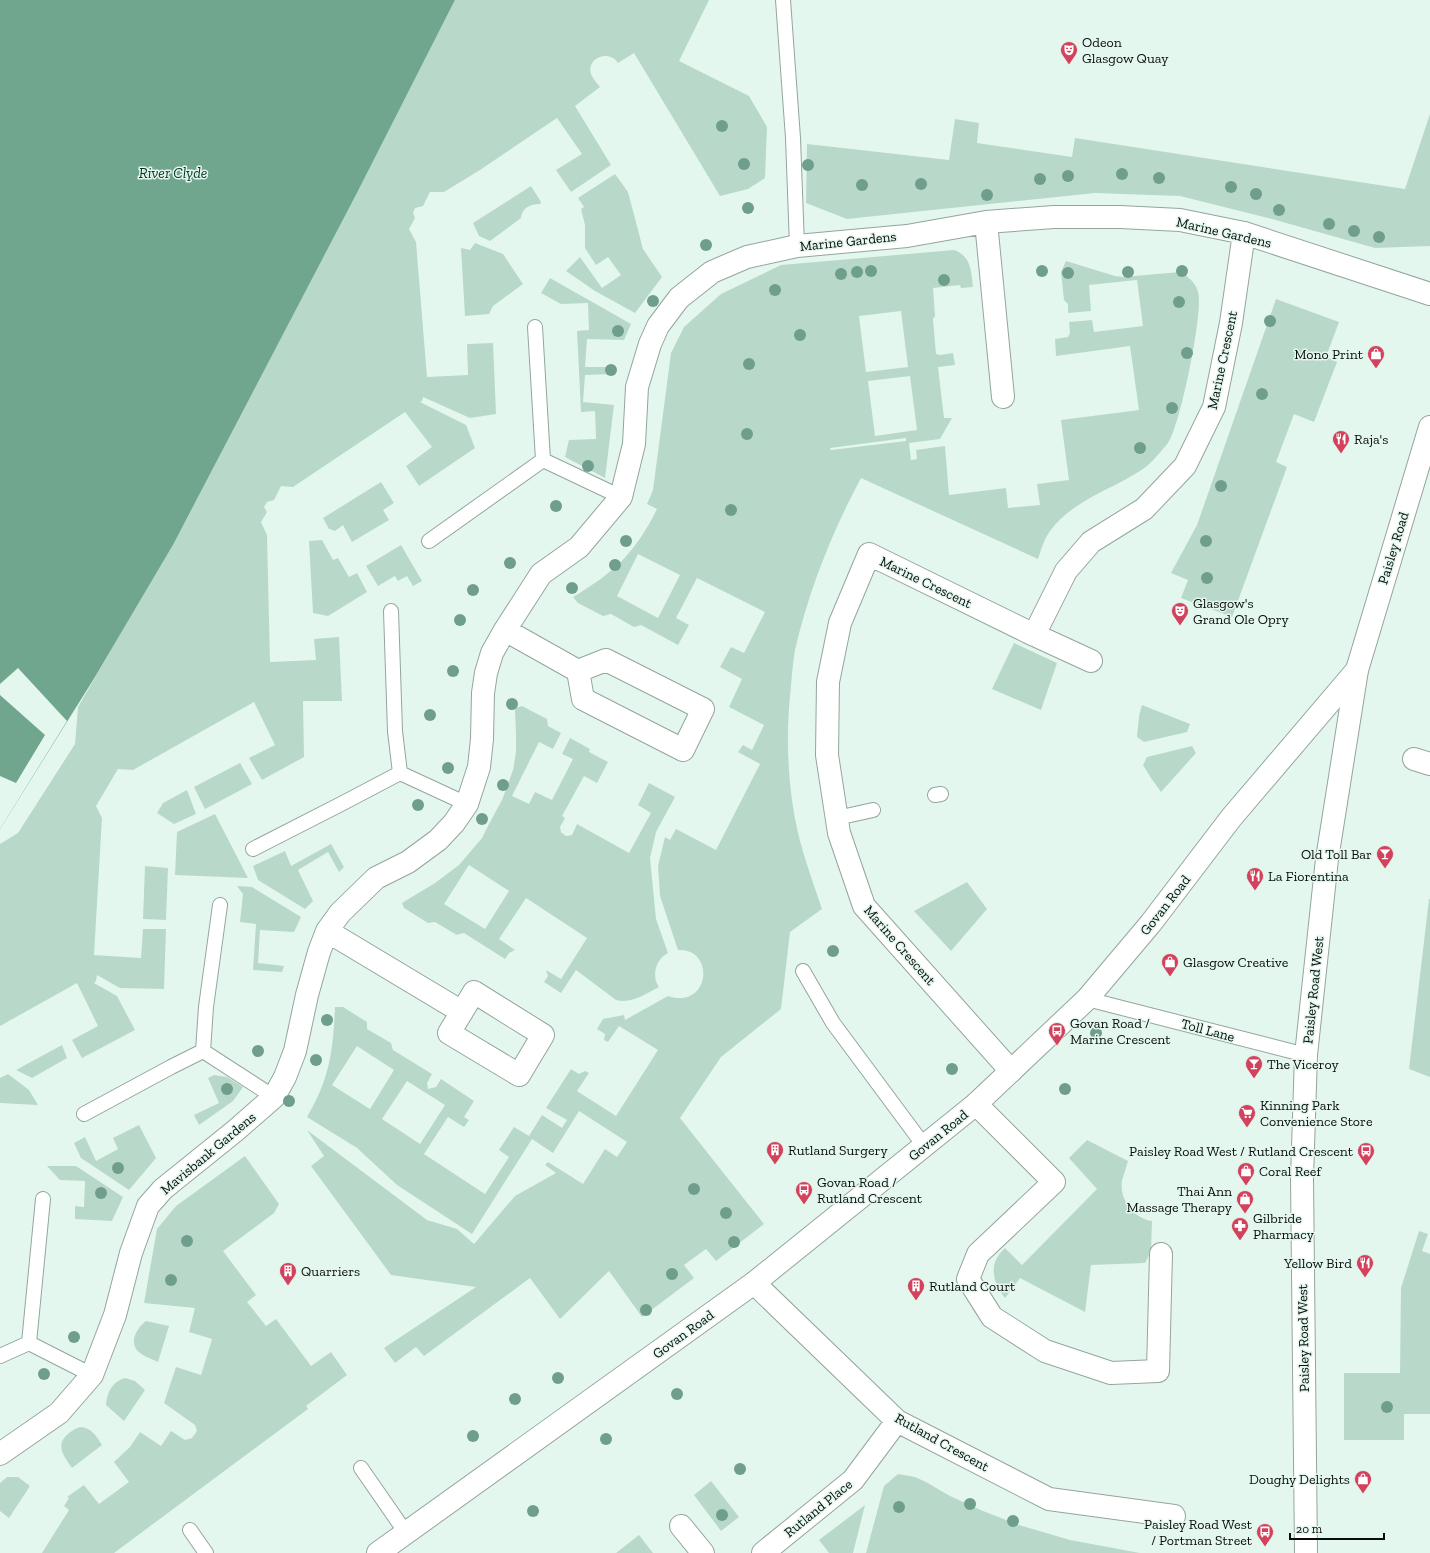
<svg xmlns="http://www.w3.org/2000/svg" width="1430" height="1553" viewBox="0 0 1430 1553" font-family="'Zilla Slab',serif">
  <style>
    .green { fill: #b8d9c9; fill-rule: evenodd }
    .water { fill: #71a68e }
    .pier { fill: #e4f7ee }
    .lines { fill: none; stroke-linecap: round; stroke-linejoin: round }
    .lane-casing { stroke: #94a59c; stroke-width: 16 }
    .street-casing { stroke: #94a59c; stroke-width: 24 }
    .secondary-casing { stroke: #94a59c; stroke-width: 24 }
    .primary-casing { stroke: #94a59c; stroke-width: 24 }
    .lane { stroke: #fff; stroke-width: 14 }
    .street { stroke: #fff; stroke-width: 22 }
    .secondary { stroke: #fff; stroke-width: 22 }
    .primary { stroke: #fff; stroke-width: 22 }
    .tree { fill: #709e8d }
    .labels { text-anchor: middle; stroke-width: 3; stroke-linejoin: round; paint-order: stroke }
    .poi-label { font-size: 14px; fill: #070d0a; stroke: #e4f7ee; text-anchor: start }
    .street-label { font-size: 14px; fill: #070d0a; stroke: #e4f7ee }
    .water-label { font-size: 15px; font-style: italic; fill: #023221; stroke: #e4f7ee }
  </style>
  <rect width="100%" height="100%" fill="#e4f7ee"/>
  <path class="green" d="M455,0H709L679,61L749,96L767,127L765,178L748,189L720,196L634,53L618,63C609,49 586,58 591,74C593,79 597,83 600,87L575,106L611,165L571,192L556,170L582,154L557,118L480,170L444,192H430L423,206L415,208L413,213L415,218L409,229L416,242L427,377L468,375L467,344L493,343L496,414L470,418L423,397L422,401L420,402L466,425L475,448L419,486L406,466L432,447L405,412L293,487L281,486L274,500L267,502L264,507L267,512L261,522L267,535L270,662L316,660L314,639L339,637L342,701H303L304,757L262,780L249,758L275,745L254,702L133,770L118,769L96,806L102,818L94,955L141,958L143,929H166L164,989L120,988L97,975L96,981L94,983L117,996L135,1030L82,1058L72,1040L98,1026L77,983L0,1026V844L18,833L75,744L78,707L184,524L358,191Z
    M1430,114V246L1375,248L1272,219L1180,196L1095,193L847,219L806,203L807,144L949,160L955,119L979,123L977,143L1072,157L1075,138L1405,189Z
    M615,174L628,192L643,249L662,277L635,313L595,291L566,271L580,257L602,288L621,275L608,257L596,265L585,248V225L581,209L584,207L578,198Z
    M531,186L541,202L540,204C530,204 522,208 521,218L490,241L479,236L473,223Z
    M475,243L503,254L523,284L493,306L489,314L465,316L461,248L470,250Z
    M954,250C971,256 971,270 973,287L961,288L960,285L933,288L935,316L933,319L936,354L940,355L953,353L955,365L938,367L944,418H952L940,439L909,443L911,460L917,459L916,450L945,446L949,495L1006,488L1008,508L1040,505L1037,484L1069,480L1061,420L1139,410L1130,346L1056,356L1055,339L1068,337L1070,333L1069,322L1092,320L1094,332L1143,326L1137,280L1089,285L1091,311L1068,313V304L1064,300L1061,272L1066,261L1115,276L1123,277L1180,272C1188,276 1196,283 1198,292C1204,310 1180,427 1168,443C1162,450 1151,464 1143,469C1112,490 1074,499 1050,531C1044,539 1041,550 1038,559L861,478C832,532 809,590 795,650C793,662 792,674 791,686C786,731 787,775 795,819C801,850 812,879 822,909L790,932L781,1009L721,1057L680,1118L764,1224L716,1261L706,1249L684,1265L694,1278L642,1317L609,1271L560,1319L530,1278L424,1356L416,1347L395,1363L384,1348L476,1287L391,1275L311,1166L324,1156L307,1130L427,1220L457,1229L474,1244L515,1196L556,1173L545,1165L548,1162L583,1184L605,1149L617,1157L627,1142L579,1111L553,1153L532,1139L472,1234L397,1185L357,1148L307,1117C330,1078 333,1051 335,1007H343L367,1022V1029L391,1043L393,1050L432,1074L427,1083L428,1089L436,1087L441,1079L474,1101L464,1117L469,1120L464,1127L448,1117L424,1154L485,1194L509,1157L499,1150L514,1127L529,1136L542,1115L562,1128L567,1120L546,1108L571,1069L579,1074L585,1071L589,1073L577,1091L616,1116L658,1050L619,1026L608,1042L604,1040L605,1034L597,1029L603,1019L624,1015L625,1020L668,996C710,1010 716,948 678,950L660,896L658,866L665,837L670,840L676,829L716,850L760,764L738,752L743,745L752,750L764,725L729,707L742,679L720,667L731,647L744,653L765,612L697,578L676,618L689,625L678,645L641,625L634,627L611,614L603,616L578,603L573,597C615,572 635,553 657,509L647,504L653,490L671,353L684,327L721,294L781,265ZM901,311L908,367L866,372L859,316ZM910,376L917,430L875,436L868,381ZM906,438V441L831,450L830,448ZM638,554L680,575L658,618L617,596ZM357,1046L394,1070L370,1109L332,1085ZM407,1081L445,1105L420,1144L382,1119Z
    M550,278L631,324L624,340L587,339L585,367H616L615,374L585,375L583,402L614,405L605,478L565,457L569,440L596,439L595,411L581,412L577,331L589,330L588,303L561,304L541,293Z
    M1276,299L1339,322L1326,357L1337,362L1314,422L1294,414L1276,462L1287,467L1232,617L1181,598L1188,580L1171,573L1197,525Z
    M381,482L394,503L383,510L389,520L352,542L343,525L335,531L329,529L323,518Z
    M322,540L333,560L338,558L349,577L357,573L367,592L328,616L313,613L309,541Z
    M401,545L422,581L413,586L407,576L398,581L395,576L378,586L366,566Z
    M1014,643L1057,663L1041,710L992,689Z
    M1142,705L1190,724L1187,732L1144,742L1137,737L1139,716Z
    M522,706L547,719L548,726L561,733L553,749L539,742L512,796L529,804L535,792L552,800L573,759L562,754L570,738L590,749L589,752L608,762L597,783L584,776L562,816L565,818L560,827L561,832L566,836L572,835L577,824L629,853L651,813L638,805L649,783L675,797L656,832L650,858L656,919L668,953C656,959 651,976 659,987C645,994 632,1004 616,1000L576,970L561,993L544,982L548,976L546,970L561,979L587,938L526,898L499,939L515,950L509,953L505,959L464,933L455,935L457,931L455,934L435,922L428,923L404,908L402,903L435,883L459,865L482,838L489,824L502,800L513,770L516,752V736L515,708ZM469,865L509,891L485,929L444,904Z
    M1192,746L1196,753L1161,792L1151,778L1143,765L1147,757Z
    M240,763L252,784L205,809L194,787Z
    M187,790L196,814L174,824L157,813L163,803Z
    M215,814L248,878L175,875L177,832Z
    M331,844L344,867L339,872L328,852L298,870L313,901L305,909L258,880L253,866L285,851L291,866Z
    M145,866L168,868L166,920L143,919Z
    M967,882L987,909L951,951L914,911Z
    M237,886L252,887L301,917L294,932L260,930L258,963L284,966L282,972L253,970L256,924L240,922L243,894Z
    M1429,899H1430V1077L1409,1069Z
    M62,1045L67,1058L32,1078L16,1070Z
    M8,1074L29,1090L38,1105L0,1103V1078Z
    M214,1075L227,1077L243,1087L233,1101L199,1125L194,1115L219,1103L208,1078Z
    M139,1125L156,1158L129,1190L81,1158L74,1143L85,1137L96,1161L118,1149L113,1138Z
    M1087,1140L1128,1161C1126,1168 1124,1174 1122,1180C1119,1199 1133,1218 1152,1221L1151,1251L1145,1263L1091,1265L1085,1312L1020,1278L1005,1298C992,1282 988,1263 1005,1248L1022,1265L1097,1189L1069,1158Z
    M245,1156L279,1204L274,1213L223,1251L256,1295L247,1302L266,1326L276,1319L311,1366L331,1352L347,1375L306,1406L308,1409L114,1553H42L69,1510L64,1506L69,1498L67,1497L84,1485L99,1504L129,1482L114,1462L130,1447L140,1432L161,1446L171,1431L185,1440L192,1438L197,1431L195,1425L164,1403L176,1367L201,1375L212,1339L189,1332L195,1308L144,1303L157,1229L176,1206Z
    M47,1166H76L123,1197L112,1221L75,1219V1206L84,1207L85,1181L60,1180Z
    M1419,1231L1428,1234L1422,1251L1430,1254V1414H1404V1440H1344V1373H1400L1401,1288Z
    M146,1321L169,1326L158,1362C152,1359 140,1355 136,1349C130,1339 138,1327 146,1321Z
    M125,1378L135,1381L145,1390L124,1421L106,1405C107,1392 112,1382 125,1378Z
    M80,1427C91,1427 97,1437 102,1445L72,1468C64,1456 54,1445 69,1433C73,1430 76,1428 80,1427Z
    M898,1474L915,1477L926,1482L950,1496L983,1511L1019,1525L1070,1540L1140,1553H866L884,1486Z
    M7,1477H18L30,1486L9,1518L0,1511V1483Z
    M711,1481L739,1517L721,1531L694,1495Z
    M865,1505L853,1553H829L819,1540Z
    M639,1535L653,1553H616Z"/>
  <path class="water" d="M0,0H455L358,191L174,543L95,677L0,829Z"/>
  <path class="pier" d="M18,668L67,721L0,829V776L16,783L45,735L0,695V684Z"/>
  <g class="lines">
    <defs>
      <path id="lane" d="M783,0L793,138L797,246
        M535,327L543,460L621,497
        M429,541L543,460
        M391,611L395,731L400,773L467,804
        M935,795L941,794
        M837,818L873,810
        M253,849L343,803L400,773
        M220,905L206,1007L203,1051L274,1097
        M803,971L833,1023L925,1147
        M1087,999L1306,1055
        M84,1114L171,1067L203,1051
        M43,1199L29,1343L92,1375
        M0,1356L29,1343
        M361,1468L406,1533
        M190,1530L206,1553"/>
      <path id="street" d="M986,222L1003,397
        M505,630L578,671L606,660L703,709L683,750L583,699L578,671
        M1034,635L1066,571L1091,542L1144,509L1185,466L1214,407L1231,323L1244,233
        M1414,759L1430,764
        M327,931L462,1012
        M474,992L543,1035L519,1075L449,1033Z
        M1011,1071L864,906L839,833L827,755L828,682L840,623L869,554L1028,632L1091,661
        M976,1104L1054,1182L978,1254L968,1279L992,1317L1045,1351L1111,1373L1158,1371L1161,1254
        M754,1283L897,1421L1049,1499L1174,1516
        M0,1454L59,1413L92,1375L115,1315L131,1253L148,1206L163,1189L235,1131L274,1097L285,1077L295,1051L307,995L319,952L327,931L340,913L376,878L408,862L438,840L454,823L467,804L479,767L482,739L483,693L486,673L492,653L505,630L541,574L579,547L621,497L634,444L637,387L650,344L658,326L679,298L712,272L747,257L797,246L907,236L986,222L1054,217H1120L1180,220L1244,233L1430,294
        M681,1526L703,1553
        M763,1553L853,1480L897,1421"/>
      <path id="secondary" d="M378,1553L754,1283L976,1104L1087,999L1151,923L1231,818L1357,670"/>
      <path id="primary" d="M1306,1553L1302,1178L1306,1055L1327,859L1357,670L1430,427"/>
    </defs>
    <use href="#lane" class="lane-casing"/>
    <use href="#street" class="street-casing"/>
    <use href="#secondary" class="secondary-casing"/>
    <use href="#primary" class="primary-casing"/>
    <use href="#lane" class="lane"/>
    <use href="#street" class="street"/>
    <use href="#secondary" class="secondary"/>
    <use href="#primary" class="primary"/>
  </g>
  <g class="tree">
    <circle cx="722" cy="126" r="6"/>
    <circle cx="744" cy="164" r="6"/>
    <circle cx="808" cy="165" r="6"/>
    <circle cx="1122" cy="174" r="6"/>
    <circle cx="1068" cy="176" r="6"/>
    <circle cx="1159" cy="178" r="6"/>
    <circle cx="1040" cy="179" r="6"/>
    <circle cx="921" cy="184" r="6"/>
    <circle cx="862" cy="185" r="6"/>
    <circle cx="1231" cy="187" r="6"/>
    <circle cx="1256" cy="194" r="6"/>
    <circle cx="987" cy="195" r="6"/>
    <circle cx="748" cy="208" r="6"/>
    <circle cx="1279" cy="210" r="6"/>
    <circle cx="1329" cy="224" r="6"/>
    <circle cx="1354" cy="231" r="6"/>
    <circle cx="1379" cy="237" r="6"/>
    <circle cx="706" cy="245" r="6"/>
    <circle cx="871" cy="271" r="6"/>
    <circle cx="1042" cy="271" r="6"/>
    <circle cx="1182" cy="271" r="6"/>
    <circle cx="857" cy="272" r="6"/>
    <circle cx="1128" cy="272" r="6"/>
    <circle cx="1068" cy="273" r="6"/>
    <circle cx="841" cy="274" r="6"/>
    <circle cx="944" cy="280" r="6"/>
    <circle cx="775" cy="290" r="6"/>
    <circle cx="653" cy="301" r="6"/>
    <circle cx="1179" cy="302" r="6"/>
    <circle cx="1270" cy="321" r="6"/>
    <circle cx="618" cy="331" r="6"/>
    <circle cx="800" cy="335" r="6"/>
    <circle cx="1187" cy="353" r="6"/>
    <circle cx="749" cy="364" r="6"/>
    <circle cx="611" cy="370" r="6"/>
    <circle cx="1262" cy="394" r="6"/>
    <circle cx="1172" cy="408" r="6"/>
    <circle cx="747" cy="434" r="6"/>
    <circle cx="1140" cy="448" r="6"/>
    <circle cx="588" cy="466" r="6"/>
    <circle cx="1221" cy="486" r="6"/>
    <circle cx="556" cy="506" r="6"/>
    <circle cx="731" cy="510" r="6"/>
    <circle cx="626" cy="541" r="6"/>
    <circle cx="1206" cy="541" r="6"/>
    <circle cx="510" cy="563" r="6"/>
    <circle cx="615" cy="565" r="6"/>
    <circle cx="1207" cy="578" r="6"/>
    <circle cx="572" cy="588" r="6"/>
    <circle cx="473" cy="590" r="6"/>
    <circle cx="460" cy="620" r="6"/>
    <circle cx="453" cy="671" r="6"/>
    <circle cx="512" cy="704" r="6"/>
    <circle cx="430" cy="715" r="6"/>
    <circle cx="448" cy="768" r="6"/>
    <circle cx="503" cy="785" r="6"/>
    <circle cx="418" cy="805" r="6"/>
    <circle cx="482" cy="819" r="6"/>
    <circle cx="833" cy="951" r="6"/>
    <circle cx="327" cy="1020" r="6"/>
    <circle cx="1096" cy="1033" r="6"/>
    <circle cx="258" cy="1051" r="6"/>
    <circle cx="316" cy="1060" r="6"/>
    <circle cx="952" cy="1069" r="6"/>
    <circle cx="227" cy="1089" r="6"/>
    <circle cx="1065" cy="1089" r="6"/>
    <circle cx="289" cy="1101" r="6"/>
    <circle cx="118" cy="1168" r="6"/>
    <circle cx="694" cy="1189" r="6"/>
    <circle cx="101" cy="1193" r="6"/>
    <circle cx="726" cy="1213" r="6"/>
    <circle cx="187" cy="1241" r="6"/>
    <circle cx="734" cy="1242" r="6"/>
    <circle cx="672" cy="1274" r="6"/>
    <circle cx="171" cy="1280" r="6"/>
    <circle cx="646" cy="1310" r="6"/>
    <circle cx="74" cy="1337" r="6"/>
    <circle cx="44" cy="1374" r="6"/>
    <circle cx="558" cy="1378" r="6"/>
    <circle cx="677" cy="1394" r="6"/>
    <circle cx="515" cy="1399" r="6"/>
    <circle cx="1387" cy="1407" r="6"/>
    <circle cx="473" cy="1436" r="6"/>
    <circle cx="606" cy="1439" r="6"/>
    <circle cx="740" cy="1469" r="6"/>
    <circle cx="970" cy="1504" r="6"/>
    <circle cx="899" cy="1507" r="6"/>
    <circle cx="533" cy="1511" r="6"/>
    <circle cx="722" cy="1515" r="6"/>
    <circle cx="1013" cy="1521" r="6"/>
  </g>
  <defs>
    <symbol id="theatre-pin" viewBox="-11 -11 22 30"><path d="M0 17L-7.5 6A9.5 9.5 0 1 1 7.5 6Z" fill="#d2425c" stroke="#e4f7ee"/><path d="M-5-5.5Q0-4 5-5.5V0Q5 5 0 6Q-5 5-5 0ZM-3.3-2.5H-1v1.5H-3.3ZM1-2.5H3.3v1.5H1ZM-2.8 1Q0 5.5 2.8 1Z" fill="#fff"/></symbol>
    <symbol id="shop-pin" viewBox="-11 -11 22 30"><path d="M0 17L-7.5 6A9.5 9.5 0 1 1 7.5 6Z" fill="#d2425c" stroke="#e4f7ee"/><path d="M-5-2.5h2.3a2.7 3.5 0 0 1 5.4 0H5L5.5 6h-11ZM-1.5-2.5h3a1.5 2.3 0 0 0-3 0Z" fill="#fff"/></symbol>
    <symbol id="restaurant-pin" viewBox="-11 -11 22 30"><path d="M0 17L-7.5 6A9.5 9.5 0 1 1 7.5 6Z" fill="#d2425c" stroke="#e4f7ee"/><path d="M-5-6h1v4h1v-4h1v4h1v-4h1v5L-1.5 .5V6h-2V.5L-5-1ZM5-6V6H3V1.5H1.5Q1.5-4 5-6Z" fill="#fff"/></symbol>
    <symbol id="bar-pin" viewBox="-11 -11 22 30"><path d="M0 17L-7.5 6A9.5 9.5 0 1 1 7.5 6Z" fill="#d2425c" stroke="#e4f7ee"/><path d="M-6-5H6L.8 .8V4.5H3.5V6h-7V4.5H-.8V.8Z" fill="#fff"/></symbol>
    <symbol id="bus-pin" viewBox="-11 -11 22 30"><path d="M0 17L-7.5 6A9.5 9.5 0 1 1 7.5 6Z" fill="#d2425c" stroke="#e4f7ee"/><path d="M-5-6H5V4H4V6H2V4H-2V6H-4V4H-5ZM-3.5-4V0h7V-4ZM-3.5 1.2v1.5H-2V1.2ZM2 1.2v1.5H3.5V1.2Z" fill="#fff"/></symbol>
    <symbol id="supermarket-pin" viewBox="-11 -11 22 30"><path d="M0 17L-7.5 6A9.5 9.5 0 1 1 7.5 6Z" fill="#d2425c" stroke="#e4f7ee"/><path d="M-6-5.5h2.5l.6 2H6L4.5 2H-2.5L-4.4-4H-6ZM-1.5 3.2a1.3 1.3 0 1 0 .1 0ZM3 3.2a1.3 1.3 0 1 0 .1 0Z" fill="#fff"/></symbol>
    <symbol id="building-pin" viewBox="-11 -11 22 30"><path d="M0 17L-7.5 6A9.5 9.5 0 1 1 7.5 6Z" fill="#d2425c" stroke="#e4f7ee"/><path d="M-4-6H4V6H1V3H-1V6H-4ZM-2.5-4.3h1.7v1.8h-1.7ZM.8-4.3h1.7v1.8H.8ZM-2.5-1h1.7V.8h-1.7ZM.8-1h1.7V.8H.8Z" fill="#fff"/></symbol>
    <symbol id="pharmacy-pin" viewBox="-11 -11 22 30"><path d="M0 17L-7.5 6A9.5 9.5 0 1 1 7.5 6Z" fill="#d2425c" stroke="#e4f7ee"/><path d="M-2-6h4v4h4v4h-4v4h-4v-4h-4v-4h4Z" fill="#fff"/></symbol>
  </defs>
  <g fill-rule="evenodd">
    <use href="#theatre-pin" x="1059" y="40" width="20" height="27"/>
    <use href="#shop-pin" x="1366" y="344" width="20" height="27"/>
    <use href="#restaurant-pin" x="1331" y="429" width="20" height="27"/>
    <use href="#theatre-pin" x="1170" y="601" width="20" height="27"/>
    <use href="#bar-pin" x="1375" y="844" width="20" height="27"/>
    <use href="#restaurant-pin" x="1245" y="866" width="20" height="27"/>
    <use href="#shop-pin" x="1160" y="952" width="20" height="27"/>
    <use href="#bus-pin" x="1047" y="1021" width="20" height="27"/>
    <use href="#bar-pin" x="1244" y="1054" width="20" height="27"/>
    <use href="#supermarket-pin" x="1237" y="1103" width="20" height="27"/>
    <use href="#building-pin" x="765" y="1140" width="20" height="27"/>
    <use href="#bus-pin" x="1356" y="1141" width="20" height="27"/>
    <use href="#shop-pin" x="1236" y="1161" width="20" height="27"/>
    <use href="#bus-pin" x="794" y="1180" width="20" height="27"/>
    <use href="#shop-pin" x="1235" y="1189" width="20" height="27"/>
    <use href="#pharmacy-pin" x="1230" y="1216" width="20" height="27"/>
    <use href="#restaurant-pin" x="1355" y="1253" width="20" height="27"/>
    <use href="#building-pin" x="278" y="1261" width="20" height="27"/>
    <use href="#building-pin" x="906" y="1276" width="20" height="27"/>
    <use href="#shop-pin" x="1353" y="1469" width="20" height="27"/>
    <use href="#bus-pin" x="1255" y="1522" width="20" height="27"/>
  </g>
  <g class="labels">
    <g class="poi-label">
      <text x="1082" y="47">Odeon<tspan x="1082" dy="16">Glasgow Quay</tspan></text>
      <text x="1363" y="359" text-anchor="end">Mono Print</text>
      <text x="1354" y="444">Raja's</text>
      <text x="1193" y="608">Glasgow's<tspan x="1193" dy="16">Grand Ole Opry</tspan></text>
      <text x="1372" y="859" text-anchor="end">Old Toll Bar</text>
      <text x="1268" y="881">La Fiorentina</text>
      <text x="1183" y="967">Glasgow Creative</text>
      <text x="1070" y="1028">Govan Road /<tspan x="1070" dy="16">Marine Crescent</tspan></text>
      <text x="1267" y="1069">The Viceroy</text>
      <text x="1260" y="1110">Kinning Park<tspan x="1260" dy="16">Convenience Store</tspan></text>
      <text x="788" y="1155">Rutland Surgery</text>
      <text x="1353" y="1156" text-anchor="end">Paisley Road West / Rutland Crescent</text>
      <text x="1259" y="1176">Coral Reef</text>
      <text x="817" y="1187">Govan Road /<tspan x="817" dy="16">Rutland Crescent</tspan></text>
      <text x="1232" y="1196" text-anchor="end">Thai Ann<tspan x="1232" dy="16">Massage Therapy</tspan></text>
      <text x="1253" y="1223">Gilbride<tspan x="1253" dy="16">Pharmacy</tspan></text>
      <text x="1352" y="1268" text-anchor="end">Yellow Bird</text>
      <text x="301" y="1276">Quarriers</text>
      <text x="929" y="1291">Rutland Court</text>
      <text x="1350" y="1484" text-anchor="end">Doughy Delights</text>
      <text x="1252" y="1529" text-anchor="end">Paisley Road West<tspan x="1252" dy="16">/ Portman Street</tspan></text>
    </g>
    <g class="street-label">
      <text transform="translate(1224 232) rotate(13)" y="5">Marine Gardens</text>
      <text transform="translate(848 241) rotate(-6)" y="5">Marine Gardens</text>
      <text transform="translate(1222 360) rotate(-78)" y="5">Marine Crescent</text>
      <text transform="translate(1393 548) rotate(-73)" y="5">Paisley Road</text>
      <text transform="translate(926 582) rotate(26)" y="5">Marine Crescent</text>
      <text transform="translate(1165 905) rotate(-52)" y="5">Govan Road</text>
      <text transform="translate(900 945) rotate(49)" y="5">Marine Crescent</text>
      <text transform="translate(1313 990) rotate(-84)" y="5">Paisley Road West</text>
      <text transform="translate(1208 1030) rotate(15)" y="5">Toll Lane</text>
      <text transform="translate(938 1135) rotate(-39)" y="5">Govan Road</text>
      <text transform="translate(208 1153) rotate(-40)" y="5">Mavisbank Gardens</text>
      <text transform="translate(683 1334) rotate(-36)" y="5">Govan Road</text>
      <text transform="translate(1303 1338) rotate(-91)" y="5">Paisley Road West</text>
      <text transform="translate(942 1442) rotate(29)" y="5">Rutland Crescent</text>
      <text transform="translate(818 1508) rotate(-39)" y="5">Rutland Place</text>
    </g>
    <g class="water-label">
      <text x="173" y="178">River Clyde</text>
    </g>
  </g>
  <path d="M1290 1533v6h94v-6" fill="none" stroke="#070d0a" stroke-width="2"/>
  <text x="1296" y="1533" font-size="12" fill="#070d0a" stroke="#e4f7ee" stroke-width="3" paint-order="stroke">20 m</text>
</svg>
